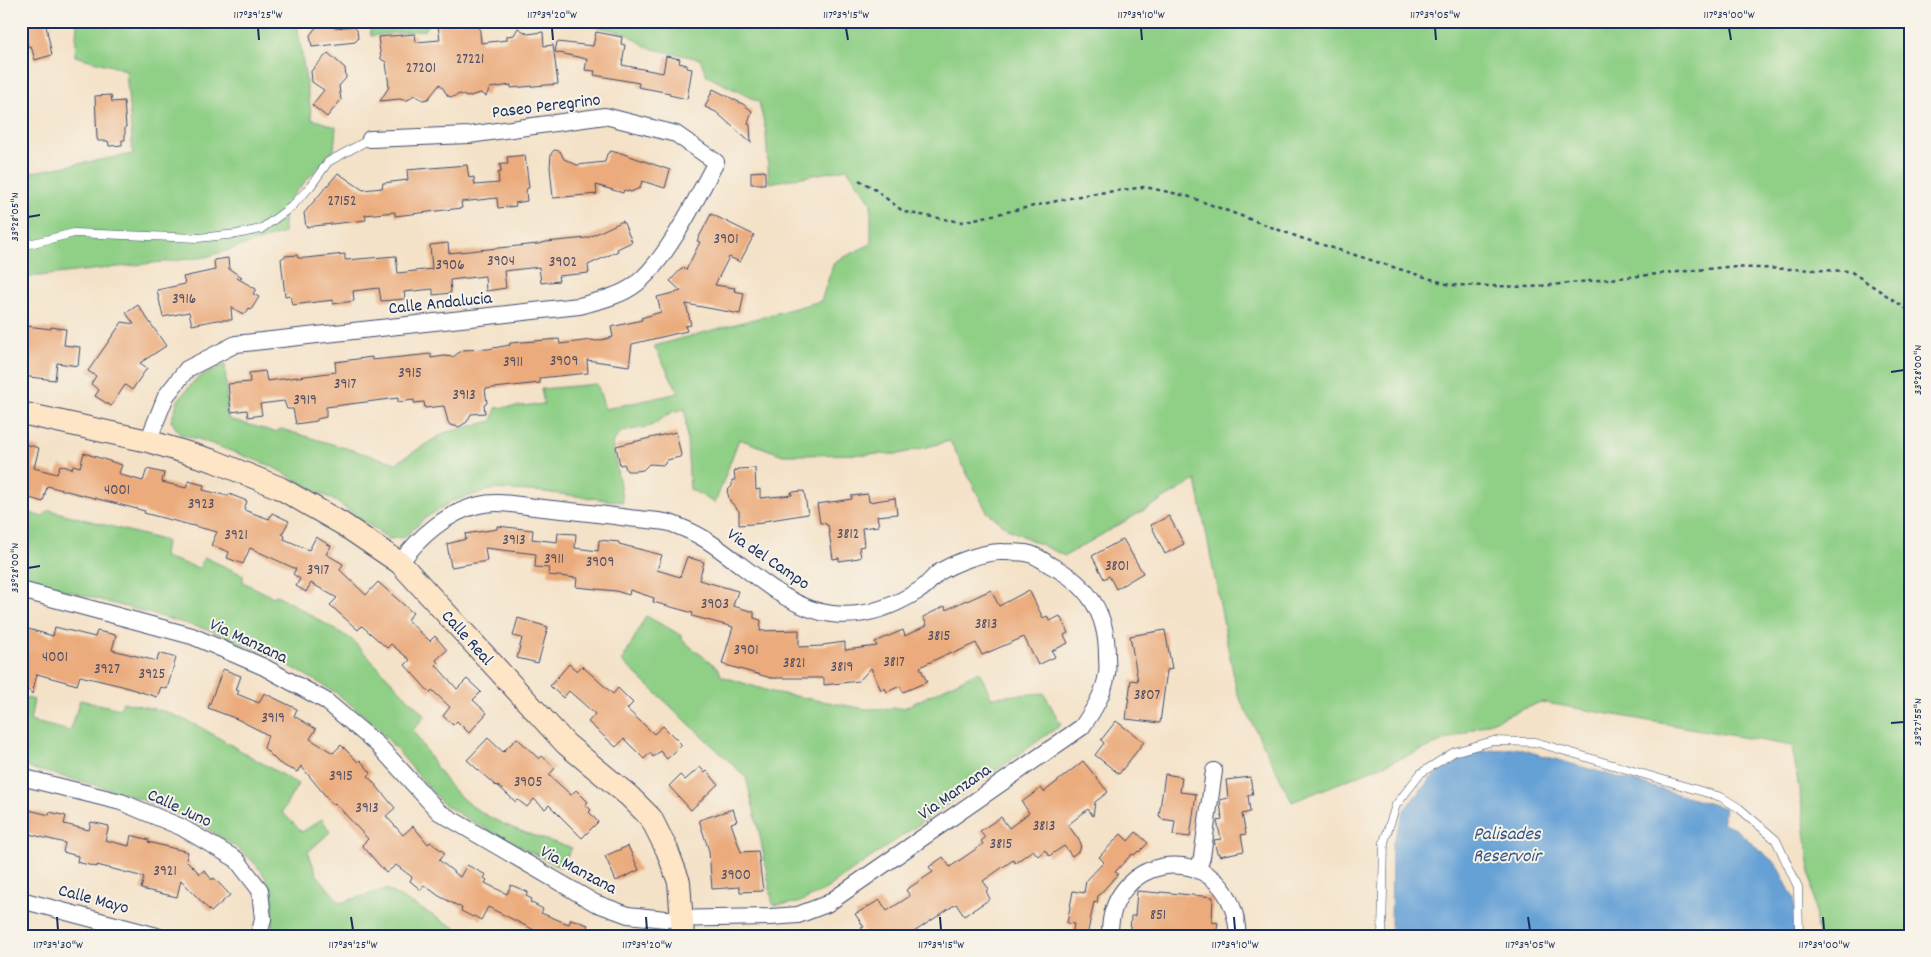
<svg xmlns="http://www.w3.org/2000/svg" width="1931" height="957" viewBox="0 0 1931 957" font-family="Dekko,sans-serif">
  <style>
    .green { fill: #8fcf86; stroke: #557f72 }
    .water { fill: #66a1d6; stroke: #40689a }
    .building { fill: #ebab7b }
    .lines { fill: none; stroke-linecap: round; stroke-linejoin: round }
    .lane-casing { stroke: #3c4a6e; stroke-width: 9 }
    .street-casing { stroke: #3c4a6e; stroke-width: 18 }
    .secondary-casing { stroke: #3c4a6e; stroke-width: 24 }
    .path { stroke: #3c4a6e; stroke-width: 2.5; stroke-dasharray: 4 4; stroke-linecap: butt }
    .lane { stroke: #fff; stroke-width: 8 }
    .street { stroke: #fff; stroke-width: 16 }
    .secondary { stroke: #fee5c5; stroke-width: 22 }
    .ticks { fill: none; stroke: #1b2f5e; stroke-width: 2 }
    .labels { text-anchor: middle; stroke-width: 4; stroke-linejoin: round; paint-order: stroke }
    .number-label { font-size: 15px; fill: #4f4e65 }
    .street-label { font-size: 18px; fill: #1b2f5e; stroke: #f7f3e8 }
    .water-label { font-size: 19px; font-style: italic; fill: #355788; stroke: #f7f3e8 }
    .neatline { fill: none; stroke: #1b2f5e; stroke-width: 2 }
    .ticks-label { font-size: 12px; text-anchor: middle; fill: #1b2f5e }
  </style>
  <rect width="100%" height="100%" fill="#f7f3e8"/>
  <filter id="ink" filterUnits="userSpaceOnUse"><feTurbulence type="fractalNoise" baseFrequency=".02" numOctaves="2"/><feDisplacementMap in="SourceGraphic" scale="10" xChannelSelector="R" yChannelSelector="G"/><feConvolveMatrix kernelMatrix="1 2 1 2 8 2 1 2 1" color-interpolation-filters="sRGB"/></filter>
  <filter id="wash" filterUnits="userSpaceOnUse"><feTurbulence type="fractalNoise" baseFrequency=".0096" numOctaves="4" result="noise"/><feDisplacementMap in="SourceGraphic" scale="20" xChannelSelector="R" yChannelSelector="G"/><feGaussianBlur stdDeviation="1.12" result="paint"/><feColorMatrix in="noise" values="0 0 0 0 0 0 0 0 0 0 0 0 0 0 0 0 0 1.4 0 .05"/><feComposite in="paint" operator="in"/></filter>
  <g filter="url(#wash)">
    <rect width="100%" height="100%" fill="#f4e2c8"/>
    <path class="green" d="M77,21H314L297,24L312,119L336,127L334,150L284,205V233L206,257L21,278V231L33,227L22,174L133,154L126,70L75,56Z
      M369,21H431L425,30L371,36Z
      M575,21H1910V936H1818L1803,814L1792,746L1541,702L1292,802L1237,693L1196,480L1065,556L1010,530L987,512L950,441L899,454L783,455L739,439L715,503L690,489L685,409L672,412L651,426L621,432L612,443L623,502L544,492L494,489L452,501L424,519L405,537L389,539L335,501L269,465L201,440L180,434L171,421L178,400L196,379L225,364L228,419L275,432L281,429L396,463L444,433L492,421L496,408L544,404L541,389L597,384L605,409L679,393L654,346L821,301L834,262L871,244V202L847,169L769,183L766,132L759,102L707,76L700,59L648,48L628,34Z
      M21,510L42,517L49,510L166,541L164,557L199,568L204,557L243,575V582L273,597L277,595L351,639L425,716L413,730C424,747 434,765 446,781C475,820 528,834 572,848L560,867L469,820L442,803L375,724L335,692L276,658L209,630L21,578Z
      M646,616L681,635L682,640L719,669L721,676L772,692L866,709L904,708L979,671L991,697L1044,693L1061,725L823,891L798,903L773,905L760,836L746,777L622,661Z
      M21,696L34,700L30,721L70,731L80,700L120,709L123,702L167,712L200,727L298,784L282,812L302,832L322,819L330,832L308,852L317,875L340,903L386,889L446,923L474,936H271C274,918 275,893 265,877C255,861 242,851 227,841C166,800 92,784 21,766Z"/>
    <path class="water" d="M1516,748L1725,808L1722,823L1733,827L1776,864L1794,899V936H1391L1392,845L1404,810L1431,778L1475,752Z"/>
    <g id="blocks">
      <path class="building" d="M24,21H45L52,55L35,60L31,46L28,47L26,39L21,41V26H24Z
        M479,21L481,43L507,40V36L514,35L518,28L528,34L543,32L544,46L553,45L558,84L511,88V85L490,88L486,96L480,93L467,97L460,94L452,97L448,96L440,84L428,99L423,100L414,95L408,100H403L400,99L380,101L389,87L386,62L381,59L378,37L415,34L416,42L440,40L438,25Z
        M329,24L335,28L353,26L357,30L358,39L355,42L312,47L310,35L317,26Z
        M596,32L622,37L621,44L625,45L622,65L663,73L666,56L680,59L679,63L687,65V68L692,69L687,99L669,95L670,93L638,87L639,83L594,75L595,71L585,70L587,59L555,52L557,42L593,46Z
        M328,53L345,68L346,78L339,86L341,100L327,117L312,105L324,90L312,82L311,71Z
        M713,89L743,104L752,111L748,124L750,125L751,143L716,112L705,107Z
        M111,95L112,102L124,101L126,127H125V140H122V145L109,146L108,141H98L97,138L95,96Z
        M554,150L560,151L564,159L577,165L605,162L607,154L611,151L618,153V152L670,170L665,188L642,181L640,188L631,192L624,190L623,193L596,185L597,194L553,198L550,167L551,154Z
        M525,155L529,188H527L526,192L527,201L515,203L516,206L498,208L497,198L461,202L462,208L395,216V212L365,215L366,220L306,227L304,213L338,173L363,190L382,188L383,183L408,180L407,170L467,165L469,178L474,177L475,185L499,183L498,172H501L500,164H508L507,157Z
        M765,171V184H751V172Z
        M711,214L754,235L740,262L729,257L715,285L735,288L734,291L744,293L740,314L686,304L691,325L685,326L687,331L632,344L629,366L587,360L588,373L539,378L540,383L485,389L487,403L484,405L485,413L471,414L467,422L459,427L450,425L448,422L444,406L425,408L424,402L414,403V400L398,402V398L326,407V417L317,419V421L296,424L293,409H287L284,401L260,404L262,415L248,417L247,410L231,412L228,384L250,382L249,373L265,371L267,381L336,372L335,362L372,357V360L431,354V358L444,356L453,357L462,350L488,349L510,345V343L559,339L560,344L591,340L597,341L613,337L611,327L642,320L641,318L661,312L657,297L681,291L670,281L683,267L686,270L700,242L697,241Z
        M623,221L632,242L617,249L618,251L588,265L589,273L558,276L559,281L541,283L539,267L504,271L506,288L486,291L485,276L450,280L451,293L433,295V289L404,292L405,299L381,301L379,288L353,291L354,301L333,304V300L292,305L290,295L285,296L281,259L285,256L297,255L298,258H306L345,254V260L396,256L398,273L432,269L430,245L448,243L449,253L538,244L546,242L587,238Z
        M228,258L229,269L242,277L237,278L256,289L253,294L259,297L251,310L249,308L245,315L231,307L232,320H217L192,325L189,312L163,317L157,290L185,284L183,277L215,270L214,260Z
        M138,305L166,346L140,363L147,368L132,390L125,385L111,406L95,396L99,390L91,384L96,376L88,371L122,322L134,324L126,313Z
        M27,326L51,329V327L66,329L64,345L80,347L78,366L57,363L55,380L21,376V339H26Z
        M676,432L681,455L680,457L667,460L664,465L649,464L643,470L637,471H627L624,464L620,465L616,446Z
        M21,443L39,448L34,468L57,474L60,465L72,469L73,465L80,467L84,453L122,465L119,473L121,475L143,481L147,469L164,473L162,482L186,488L188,481L204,485L203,490L228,496L229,494L247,501L244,510L269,519L272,513L289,521L282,534L285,536L284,539L309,550L316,537L331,546L326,554L343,564L340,570L366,595L378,582L413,613L407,620L430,641L435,636L447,650L436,660L438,663L436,665L457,689L467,679L481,692L473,700L487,713L469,733L457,721L453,725L443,716L450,707L432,690L430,693L405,665L410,660L391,644L387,648L362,626L358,630L330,605L337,598L311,583L306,592L296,586L300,579L293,574L296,569L250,548L243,564L227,558L229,552L211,545L217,532L144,513L145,511L47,486L43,502L26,497L25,500H21Z
        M755,468L756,490L760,489V498L792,495L791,492L804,491L808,514L764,521V523L739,525V511L730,501L727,491L732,486V480H735L734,471L738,470V469Z
        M868,494L869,502L895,498L897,514L877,516L879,526L862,528L864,546L859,547L861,557L859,558L839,561V558L833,559L828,525H826L825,523H820L817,504L852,499L851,496Z
        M1169,516L1184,544L1165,554L1151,525Z
        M497,526L533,530L532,539L557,542L558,533L576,534L575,548L598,551L599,540L619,542V544L662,555L657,570L680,577L687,557L704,562L699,580L738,591L733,606L754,612V618L761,620L760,631L799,630V647L823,646V645L845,642V650L877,646L875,642L903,630L905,636L927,625L923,617L945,606L946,610L966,600L967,601L991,590L999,606L1029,590L1043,618L1047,616L1050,621L1060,616L1068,633L1064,635L1068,643L1052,651L1055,657L1038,665L1024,637L982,655L976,643L952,654L951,652L920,667L927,682L903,692L900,686L887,692L885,688L881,690L871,668L859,681L824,685V678H771L722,664L733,627L692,616L693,613L653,602L654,598L630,590L629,595L616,591L576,587L577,578L548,575L549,568L535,567L536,554L485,548L487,561L451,567L447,544L466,539L465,534L497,529Z
        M1123,539L1143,573L1116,589L1109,576L1104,579L1092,556Z
        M518,618L548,627L538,663L517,658L522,638L513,636Z
        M21,627L53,636L55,627L95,637L97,631L116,635L112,650L157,661L159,653L176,658L167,689L161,687L157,697L122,686L80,676L77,685L37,674L32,694L21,682Z
        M1165,630L1172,669L1167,670L1160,723L1126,719L1131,680L1138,681L1130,636Z
        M569,664L577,671L582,666L613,694L618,688L633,703L627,709L654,734L663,726L682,745L667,759L660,751L653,757L650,753L644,759L624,739L616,747L588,722L595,714L569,691L563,698L550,686Z
        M223,669L241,676L236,690L239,691L237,694L259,703L264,693L297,709L294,716L316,729L310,739L333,753L341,745L358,762L360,760L371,773L368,776L395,808L386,816L403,835L413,826L428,844L430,842L445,853L439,860L460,877L467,865L486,875L484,878L487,880L485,883L507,894L511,885L528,892L526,896L532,899L530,902L543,909L541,913L566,923L569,924L571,919L588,925L586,930L598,936H546L488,907L481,920L474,916L473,917L461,911L462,908L439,896L424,885L421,890L410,881L412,877L396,865L386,873L362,845L368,839L335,803L333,805L301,766L297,772L292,769V770L279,763L264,748L268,735L237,719L208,708Z
        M1116,721L1144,742L1119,774L1095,755L1104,743L1101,740Z
        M488,738L503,752L517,738L539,759L542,756L555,768L549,775L571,795L576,790L588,802L585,804L591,810L589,812L598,822L582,838L549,805L545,809L534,799L527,807L518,800L516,802L497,785L496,786L467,760Z
        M1083,761L1108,792L1095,802L1093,816L1088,809L1068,825L1081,843L1080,850L1072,856L1064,846L1049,856L1045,850L1038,856L1033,850L1015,863L1013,860L983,881L989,889L986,891L990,899L964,916L956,904L908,936H867L861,928L864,927L855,914L880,900L887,911L910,896L906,890L933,872L929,867L943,857L950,867L983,844L981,841L985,838L980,831L1001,817L1009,828L1029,813L1022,802L1041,788L1044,792Z
        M700,767L705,773L707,771L718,784L691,810L669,786L680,775L685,780Z
        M1165,774L1182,777L1180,792L1196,794L1190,837L1173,835L1175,821L1161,819V817L1159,816Z
        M1250,777L1253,795H1248L1250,812L1242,814L1246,834L1241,835L1244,851L1219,856V853H1217L1214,840L1221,839L1217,821L1222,820L1220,800L1228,798L1226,780Z
        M21,808L49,815L50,812L66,816L64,824L89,830L91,822L109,826L105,840L129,846L131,835L149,840L148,842L188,852L186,860L200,874L204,870L212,880L214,878L230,895L211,912L181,880L177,897L141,889L144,877L97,865V867L77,862L78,856L63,852L65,843L21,832Z
        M733,809L737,821L731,823L741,852L758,851L763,891L740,892V887L712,889L709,851L699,820Z
        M1136,832L1148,843L1139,852L1138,851L1134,855L1132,854L1115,872L1118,874L1098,896L1097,903L1094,902L1087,936H1072L1074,924L1067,923L1073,891L1084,893L1086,881L1104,862L1099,857L1121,834L1128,841Z
        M628,846L639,870L616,881L605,856Z
        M1137,891L1160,893V892L1213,897L1212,922L1218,923L1216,936H1133L1134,930H1130L1131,916H1135Z"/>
    </g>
  </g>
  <g filter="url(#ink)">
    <use href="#blocks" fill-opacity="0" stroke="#3c4a6e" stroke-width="1"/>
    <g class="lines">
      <defs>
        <path id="lane" d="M21,246L74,233L198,238L237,234L261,229L291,207L310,187L328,162L370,139
          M1382,936L1384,842L1396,805L1421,773L1454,752L1493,741L1535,742L1721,797L1739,808L1776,840L1798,887L1799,936"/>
        <path id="street" d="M148,441L166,396L187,369L236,344L579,306C598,301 621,296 636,284C667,260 697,197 716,162L676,134L605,116L469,135L370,139
          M21,590L192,636L264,667L326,701L378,745L439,812L595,903L628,915L665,919L771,917L798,915L827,904L1082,727C1093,711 1104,694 1107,674C1108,668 1107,661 1107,655C1107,613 1088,584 1050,565C1044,561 1037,556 1030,554C1022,552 1011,552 1003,552C985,551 953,563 938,573C931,579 926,587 918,591C891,608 863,618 832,614C784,609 743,562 703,538C693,532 681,527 670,523C657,520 643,520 629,518C601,514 572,511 543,508C523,506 499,500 479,505C447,512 419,537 400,563
          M21,777L121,802L181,827L236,859L260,890L263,919L259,936
          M1198,870L1202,857L1214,771
          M21,900L157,936
          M1110,936C1108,856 1210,840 1233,909C1236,918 1238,927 1237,936"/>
        <path id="secondary" d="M21,413L148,441L214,461L280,488L341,523L400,563L566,744L629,796L651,818L667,850L679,882L683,936"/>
      </defs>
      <use href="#lane" class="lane-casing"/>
      <use href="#street" class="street-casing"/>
      <use href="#secondary" class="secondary-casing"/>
      <path class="path" d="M859,180L873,188L904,212L961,222L1084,195L1145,187L1187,196L1301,238L1450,285L1531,287L1726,267L1850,271L1910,311"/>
      <use href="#lane" class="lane"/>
      <use href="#street" class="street"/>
      <use href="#secondary" class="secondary"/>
    </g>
  </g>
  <path class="ticks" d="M258,28L259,40M552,28L553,40M846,28L848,40M1141,28L1142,40M1435,28L1436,40M1729,28L1731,40M28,217L40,215M1891,372L1904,370M28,568L40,566M1891,723L1904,722M57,917L58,930M351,917L353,930M646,917L647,930M940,917L941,930M1234,917L1235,930M1528,917L1530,930M1823,917L1824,930"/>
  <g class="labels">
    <g class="number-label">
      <text x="470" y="63">27221</text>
      <text x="421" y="72">27201</text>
      <text x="342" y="205">27152</text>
      <text x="726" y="243">3901</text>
      <text x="501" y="265">3904</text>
      <text x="563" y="266">3902</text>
      <text x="450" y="269">3906</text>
      <text x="184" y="303">3916</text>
      <text x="564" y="365">3909</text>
      <text x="513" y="366">3911</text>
      <text x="410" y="377">3915</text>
      <text x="345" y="388">3917</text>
      <text x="464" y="399">3913</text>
      <text x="305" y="404">3919</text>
      <text x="117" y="494">4001</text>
      <text x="201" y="508">3923</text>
      <text x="848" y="538">3812</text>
      <text x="236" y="539">3921</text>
      <text x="514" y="544">3913</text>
      <text x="554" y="563">3911</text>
      <text x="600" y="566">3909</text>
      <text x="1117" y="570">3801</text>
      <text x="318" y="574">3917</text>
      <text x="715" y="608">3903</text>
      <text x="986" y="628">3813</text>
      <text x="939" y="640">3815</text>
      <text x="746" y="654">3901</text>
      <text x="55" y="661">4001</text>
      <text x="894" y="666">3817</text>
      <text x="794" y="667">3821</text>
      <text x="842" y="671">3819</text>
      <text x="107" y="673">3927</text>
      <text x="152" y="678">3925</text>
      <text x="1147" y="699">3807</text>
      <text x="273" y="722">3919</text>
      <text x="341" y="780">3915</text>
      <text x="528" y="786">3905</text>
      <text x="367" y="812">3913</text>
      <text x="1044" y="830">3813</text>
      <text x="1001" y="848">3815</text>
      <text x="165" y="875">3921</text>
      <text x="736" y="879">3900</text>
      <text x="1158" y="919">851</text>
    </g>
    <g class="street-label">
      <text transform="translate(546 105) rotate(-7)" y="6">Paseo Peregrino</text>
      <text transform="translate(440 302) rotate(-6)" y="6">Calle Andalucia</text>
      <text transform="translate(769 558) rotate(34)" y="6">Via del Campo</text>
      <text transform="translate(468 637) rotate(48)" y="6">Calle Real</text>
      <text transform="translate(249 640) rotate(25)" y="6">Via Manzana</text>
      <text transform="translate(954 791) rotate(-35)" y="6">Via Manzana</text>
      <text transform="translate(180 807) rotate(25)" y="6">Calle Juno</text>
      <text transform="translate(579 869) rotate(28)" y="6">Via Manzana</text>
      <text transform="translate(94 898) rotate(15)" y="6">Calle Mayo</text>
    </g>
    <g class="water-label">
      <text x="1507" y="839">Palisades<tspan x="1507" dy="22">Reservoir</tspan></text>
    </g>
  </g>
  <rect width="1931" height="957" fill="none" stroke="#f7f3e8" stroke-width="55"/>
  <rect x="28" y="28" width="1876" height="902" class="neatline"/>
  <g class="ticks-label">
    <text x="258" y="18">117°39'25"W</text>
    <text x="552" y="18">117°39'20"W</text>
    <text x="846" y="18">117°39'15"W</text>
    <text x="1141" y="18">117°39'10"W</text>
    <text x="1435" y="18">117°39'05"W</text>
    <text x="1729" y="18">117°39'00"W</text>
    <text transform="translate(14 217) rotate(-90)" y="4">33°28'05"N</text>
    <text transform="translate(1917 370) rotate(-90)" y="4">33°28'00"N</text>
    <text transform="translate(14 568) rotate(-90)" y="4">33°28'00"N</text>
    <text transform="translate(1917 722) rotate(-90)" y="4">33°27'55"N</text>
    <text x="58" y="948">117°39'30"W</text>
    <text x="353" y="948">117°39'25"W</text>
    <text x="647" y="948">117°39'20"W</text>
    <text x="941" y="948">117°39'15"W</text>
    <text x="1235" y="948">117°39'10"W</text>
    <text x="1530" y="948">117°39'05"W</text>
    <text x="1824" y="948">117°39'00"W</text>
  </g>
</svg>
